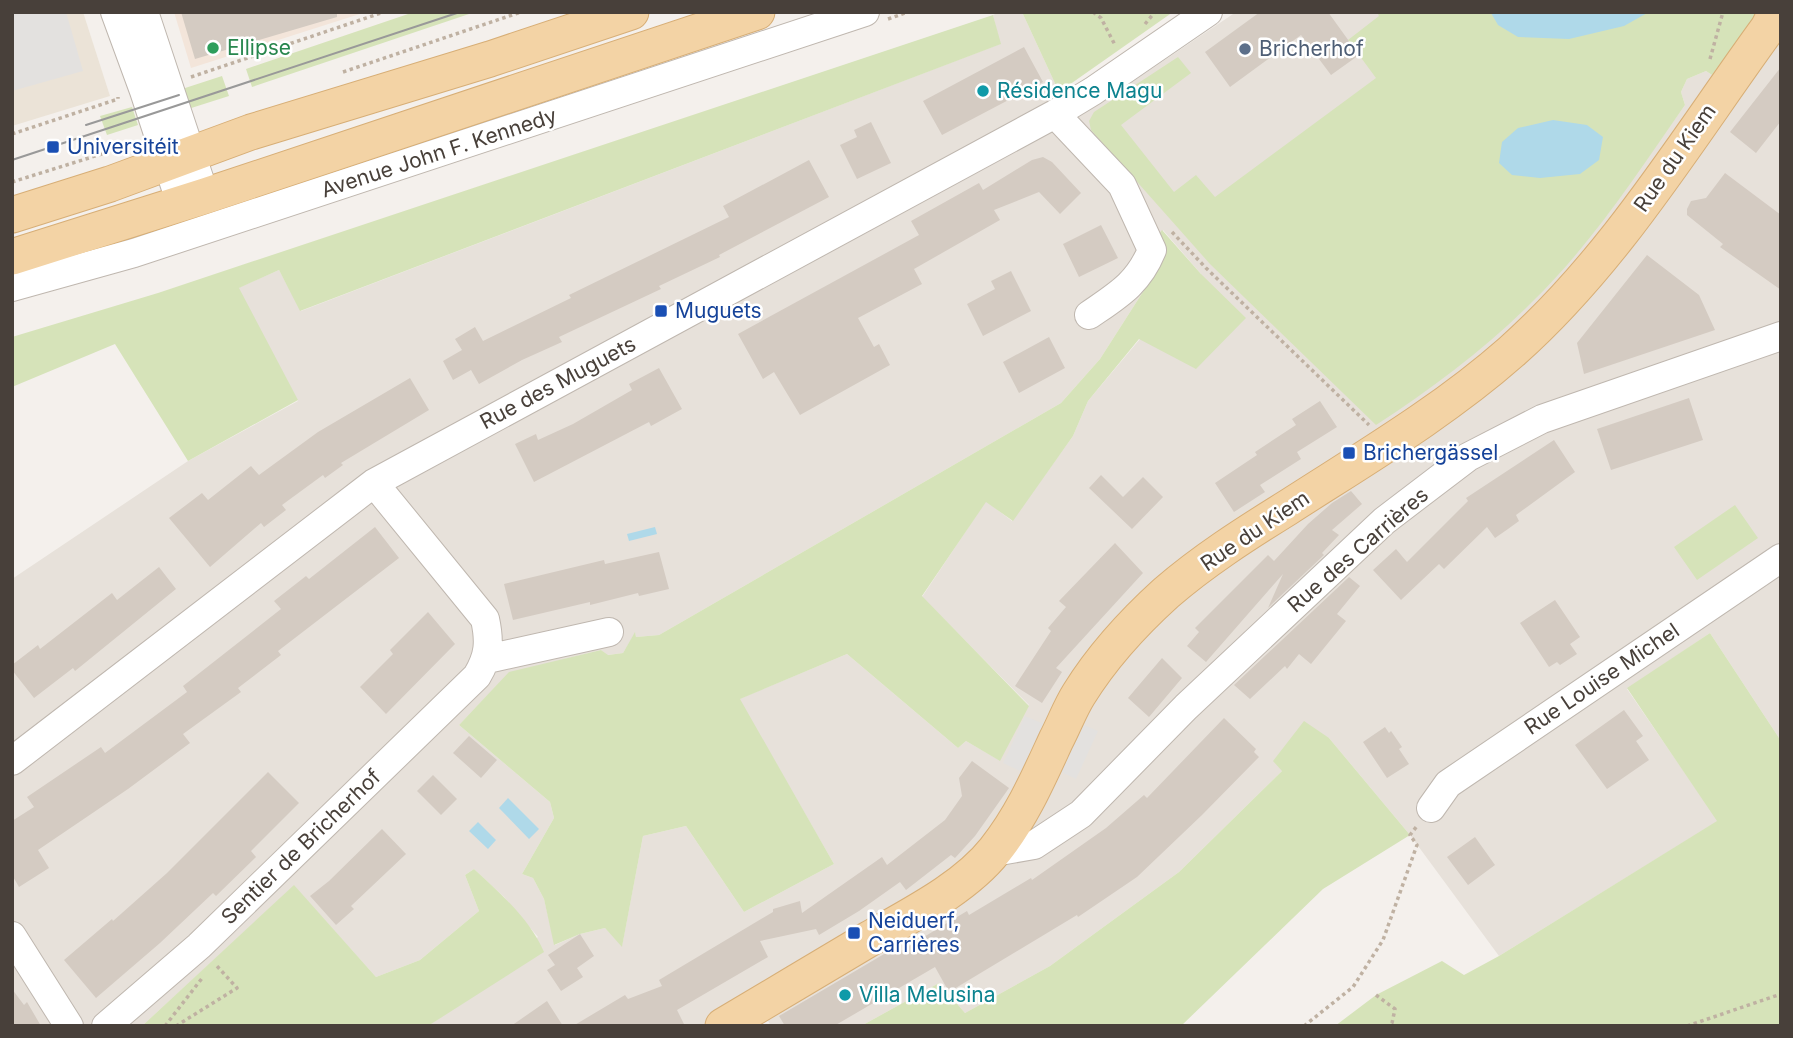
<svg xmlns="http://www.w3.org/2000/svg" width="1793" height="1038" viewBox="0 0 1793 1038" font-family="Inter,sans-serif">
  <style>
    .residential { fill: #e7e1da; fill-rule: evenodd }
    .commercial { fill: #f3e5da }
    .education { fill: #ebe3d7 }
    .green { fill: #d6e3b9 }
    .parking { fill: #e3e1df }
    .water { fill: #afd9e9 }
    .building { fill: #d4cbc2 }
    .lines { fill: none; stroke-linecap: round; stroke-linejoin: round }
    .minor-casing { stroke: #bfb7af; stroke-width: 30 }
    .major-casing { stroke: #d7ae76; stroke-width: 37 }
    .path { stroke: #bfb1a2; stroke-width: 3.5; stroke-dasharray: 3.5 3.5; stroke-linecap: butt }
    .minor { stroke: #fff; stroke-width: 28 }
    .major { stroke: #f3d3a5; stroke-width: 35 }
    .tram { stroke: #999; stroke-width: 2 }
    .leisure-dot { fill: #2e9e5b; stroke: #fff; stroke-width: 2.5 }
    .service-dot { fill: #5c6f8a; stroke: #fff; stroke-width: 2.5 }
    .culture-dot { fill: #0f9aa8; stroke: #fff; stroke-width: 2.5 }
    .transit-dot { fill: #1a4fb4; stroke: #fff; stroke-width: 2.5 }
    .labels { text-anchor: middle; stroke-width: 5; stroke-linejoin: round; paint-order: stroke }
    .leisure-label { font-size: 21px; fill: #27864d; stroke: #fff; text-anchor: start }
    .service-label { font-size: 21px; fill: #4e5e75; stroke: #fff; text-anchor: start }
    .culture-label { font-size: 21px; fill: #0d838f; stroke: #fff; text-anchor: start }
    .transit-label { font-size: 21px; fill: #164399; stroke: #fff; text-anchor: start }
    .street-label { font-size: 21px; fill: #48403a; stroke: #fff }
  </style>
  <rect width="100%" height="100%" fill="#f4f0ec"/>
  <path class="residential" d="M1000,12H1022L1066,107L1101,103L1236,12H1455L1607,215L1685,105L1681,92L1687,79L1706,71L1712,75L1755,18L1781,12V741L1710,633L1627,689L1718,821L1499,956L1410,835L1329,738L1283,770L1179,872L1050,966L965,1013L939,983L861,1026H771L768,1021L759,1026H428L454,1008L538,937L504,897L474,869L465,875L479,911L420,960L376,977L294,886L142,1026H12V579L188,461L298,401L238,288L279,270L301,311L1000,44L993,15ZM1163,230L1201,274L1140,339L1088,401L1073,436L1012,521L986,501L922,597L1029,705L999,760L966,741L958,748L847,654L739,699L834,864L744,912L686,826L643,836L622,946L605,928L580,934L555,945L544,899L533,878L522,874L554,818L550,802L459,725L509,673L601,650L607,655L623,653L635,633L636,637L659,635L1061,403L1100,359L1162,262Z"/>
  <path class="commercial" d="M174,12H366L191,68Z"/>
  <path class="education" d="M12,12H83L110,96L12,126Z"/>
  <path class="green" d="M414,12H475L252,87L246,69Z
    M1022,12H1173L1059,92Z
    M1377,12H1758L1712,75L1706,71L1687,79L1681,92L1685,105C1637,174 1591,245 1531,303C1484,350 1431,389 1376,425L1210,264L1091,130L1089,121L1094,112L1178,57L1191,73L1121,125L1174,192L1196,175L1215,197L1376,78L1348,40L1379,16Z
    M993,15L1001,44L300,311L279,270L239,288L298,400L188,461L115,344L12,387V337L158,293Z
    M222,76L229,96L185,110L179,90Z
    M132,107L138,125L107,135L100,116Z
    M1162,230L1201,274L1246,318L1196,369L1139,339L1088,401L1073,436L1013,521L986,502L922,596L1029,706L1000,761L966,741L958,748L847,654L740,699L834,864L744,912L686,826L643,836L622,947L605,928L580,934L554,945L544,899L533,878L522,874L554,818L550,802L459,725L509,672L601,650L608,655L623,653L635,632L636,637L659,635L1061,403L1100,359L1162,262L1157,236Z
    M1735,505L1758,538L1697,580L1674,547Z
    M1710,633L1781,741V1026H1335L1376,995L1442,961L1464,975L1499,956L1717,821L1627,688Z
    M1304,721L1329,738L1410,835L1323,889L1181,1026H861L939,983L965,1013L1050,966L1179,872L1282,771L1273,761Z
    M474,869C500,893 530,919 544,952L428,1026H142L294,885L376,977L420,960L479,911L465,875Z"/>
  <path class="parking" d="M12,12H66L83,71L12,91Z
    M1025,716L1044,724L1022,772L1003,763Z
    M1079,723L1098,731L1076,779L1057,770Z"/>
  <path class="water" d="M1649,12L1624,26L1569,39L1518,37L1498,25L1491,13Z
    M1553,120L1587,125L1603,137L1599,160L1580,174L1540,178L1512,175L1499,163L1502,142L1518,128Z
    M655,527L657,534L629,541L627,534Z
    M508,798L539,829L529,839L499,808Z
    M478,822L496,840L488,849L469,831Z"/>
  <path class="building" d="M181,12H337V17L195,59Z
    M1260,12H1328L1359,55L1331,75L1301,35L1230,87L1205,52Z
    M1024,47L1043,82L942,135L923,101Z
    M1781,67V121L1756,153L1730,132Z
    M871,122L891,163L857,179L840,145L857,137L854,130Z
    M1043,157L1052,162L1081,193L1060,214L1039,192L994,210L1000,220L914,269L922,284L858,318L874,347L879,344L890,365L800,415L774,372L763,379L738,334L919,235L911,221L979,183L983,190L1032,160Z
    M809,160L829,197L719,255L720,257L659,286L661,289L559,337L562,342L522,360L479,384L471,370L453,380L443,361L462,350L455,339L475,327L483,341L571,298L569,295L729,217L723,206Z
    M1725,173L1781,215V290L1720,247L1723,244L1687,215V209L1691,201L1706,198Z
    M1101,225L1118,258L1079,277L1063,244Z
    M1647,255L1699,295L1715,330L1584,374L1577,343Z
    M1011,271L1031,311L983,336L967,304L995,289L991,281Z
    M1049,337L1065,368L1019,393L1003,362Z
    M659,368L682,409L651,426L649,422L534,482L515,444L536,434L538,440L573,424L632,390L629,384Z
    M410,378L429,410L341,463L343,465L325,478L323,475L282,505L286,510L264,527L261,523L210,567L169,518L202,493L208,500L251,466L259,475L318,432Z
    M1689,398L1703,440L1611,470L1597,429Z
    M1320,401L1337,427L1297,452L1301,459L1260,485L1265,492L1234,512L1215,483L1257,455L1255,452L1296,425L1292,419Z
    M1554,440L1575,472L1516,515L1519,521L1508,529L1495,538L1487,527L1444,569L1439,564L1401,600L1373,570L1396,549L1407,562L1468,501L1466,498Z
    M1101,475L1123,497L1143,477L1163,497L1132,529L1089,488Z
    M1351,491L1362,504L1332,530L1339,535L1322,553L1324,555L1268,608L1283,574L1206,662L1187,646L1199,632L1195,628L1268,555L1274,561L1308,524L1332,503Z
    M375,527L399,558L278,651L281,655L238,688L241,692L183,734L190,743L128,789L38,850L49,868L19,887L12,875V821L34,807L27,797L101,747L105,753L187,692L183,686L281,609L274,601L306,576L309,579Z
    M1115,543L1143,573L1056,668L1062,672L1042,703L1015,686L1051,631L1048,628L1066,607L1059,601Z
    M659,552L669,589L639,596L638,593L590,605V602L513,620L504,584L604,560L605,564Z
    M159,567L176,589L75,671L73,668L34,698L12,670V665L38,645L40,649L112,593L117,600Z
    M1349,577L1360,586L1337,614L1346,621L1311,664L1299,654L1287,669L1285,666L1250,699L1234,685Z
    M1555,600L1580,637L1570,644L1577,654L1560,665L1557,662L1549,667L1520,623Z
    M428,612L455,644L386,714L360,687L393,654L390,650Z
    M1162,658L1182,678L1149,717L1128,698Z
    M1624,710L1643,736L1636,741L1649,760L1607,789L1575,745Z
    M1224,718L1256,749L1254,752L1259,757L1202,815L1137,877L1078,917L1077,915L949,992L935,967L834,1026H785L779,1016L896,947L899,952L967,911L969,915L1031,878L1032,880L1106,828L1144,795L1147,798Z
    M1385,727L1389,733L1391,731L1402,747L1399,749L1409,764L1387,778L1363,742Z
    M469,736L497,760L481,778L453,753Z
    M972,761L1009,788L975,836L955,858L951,855L906,890L900,882L859,911L819,935L816,929L760,941L768,957L677,1010L685,1026H573L625,995L628,999L662,986L659,980L773,912V909L800,901L802,913L882,857L887,865L945,820L962,796L959,778Z
    M268,772L299,803L251,851L256,857L216,896L213,893L160,943L96,998L64,960L112,919L113,921L167,873Z
    M433,775L457,799L441,815L417,791Z
    M382,829L406,854L351,906L354,909L336,925L310,896L329,881Z
    M1475,837L1495,865L1468,885L1447,857Z
    M580,934L594,956L577,968L583,977L561,991L547,970L555,965L548,955Z
    M12,989L24,1005L27,1002L41,1026H12Z
    M547,1001L563,1026H511Z"/>
  <g class="lines">
    <defs>
      <path id="minor" d="M115,12L144,91L181,204
        M144,12L205,196
        M1055,114L1122,185L1152,250C1138,284 1118,295 1089,315
        M12,287L134,253L865,12
        M487,659L609,632
        M12,761L374,483L1055,114L1093,91L1208,12
        M1431,808L1448,784L1781,558
        M994,852L1034,845L1081,814L1186,707L1384,521L1468,457L1542,419L1781,336
        M12,936L69,1026
        M106,1026L199,946L477,676C489,656 490,642 485,619L374,483"/>
      <path id="major" d="M12,215L110,184L251,132L490,59L631,12
        M12,257L205,196L757,12
        M723,1026C772,997 820,968 869,939C911,915 965,888 995,850C1022,816 1038,779 1056,740C1064,725 1070,708 1079,694C1102,657 1134,622 1166,593C1203,561 1245,534 1287,508C1363,459 1443,412 1511,352C1615,260 1687,139 1768,28L1776,12"/>
    </defs>
    <use href="#minor" class="minor-casing"/>
    <use href="#major" class="major-casing"/>
    <path class="path" d="M1093,12L1101,18L1115,45
      M888,19L908,12
      M1145,24L1155,12
      M1710,59L1723,12
      M343,72L521,12
      M191,77L384,12
      M12,134L118,99V97
      M12,182L124,147
      M1172,232L1206,268L1369,425
      M1376,995L1395,1009L1392,1023L1388,1026
      M165,1026L203,977
      M176,1026L237,988L216,965
      M1304,1026L1353,987L1383,940L1417,845L1410,835L1417,826
      M1687,1026L1781,994"/>
    <use href="#minor" class="minor"/>
    <use href="#major" class="major"/>
    <path class="tram" d="M86,125L179,95
      M12,160L460,12"/>
  </g>
  <circle class="leisure-dot" cx="213" cy="48" r="7"/>
  <circle class="service-dot" cx="1245" cy="49" r="7"/>
  <g class="culture-dot">
    <circle cx="983" cy="91" r="7"/>
    <circle cx="845" cy="995" r="7"/>
  </g>
  <g class="transit-dot">
    <rect x="46" y="140" width="14" height="14" rx="3.5"/>
    <rect x="654" y="304" width="14" height="14" rx="3.5"/>
    <rect x="1342" y="446" width="14" height="14" rx="3.5"/>
    <rect x="847" y="926" width="14" height="14" rx="3.5"/>
  </g>
  <g class="labels">
    <g class="leisure-label">
      <text x="227" y="55">Ellipse</text>
    </g>
    <g class="service-label">
      <text x="1259" y="56">Bricherhof</text>
    </g>
    <g class="culture-label">
      <text x="997" y="98">Résidence Magu</text>
      <text x="859" y="1002">Villa Melusina</text>
    </g>
    <g class="transit-label">
      <text x="67" y="154">Universitéit</text>
      <text x="675" y="318">Muguets</text>
      <text x="1363" y="460">Brichergässel</text>
      <text x="868" y="928">Neiduerf,<tspan x="868" dy="24">Carrières</tspan></text>
    </g>
    <g class="street-label">
      <text transform="translate(439 153) rotate(-18)" y="7">Avenue John F. Kennedy</text>
      <text transform="translate(1675 158) rotate(-55)" y="7">Rue du Kiem</text>
      <text transform="translate(558 383) rotate(-28)" y="7">Rue des Muguets</text>
      <text transform="translate(1255 531) rotate(-34)" y="7">Rue du Kiem</text>
      <text transform="translate(1358 550) rotate(-41)" y="7">Rue des Carrières</text>
      <text transform="translate(1602 679) rotate(-34)" y="7">Rue Louise Michel</text>
      <text transform="translate(301 847) rotate(-44)" y="7">Sentier de Bricherhof</text>
    </g>
  </g>
  <rect width="1793" height="1038" fill="none" stroke="#48403a" stroke-width="28"/>
</svg>
